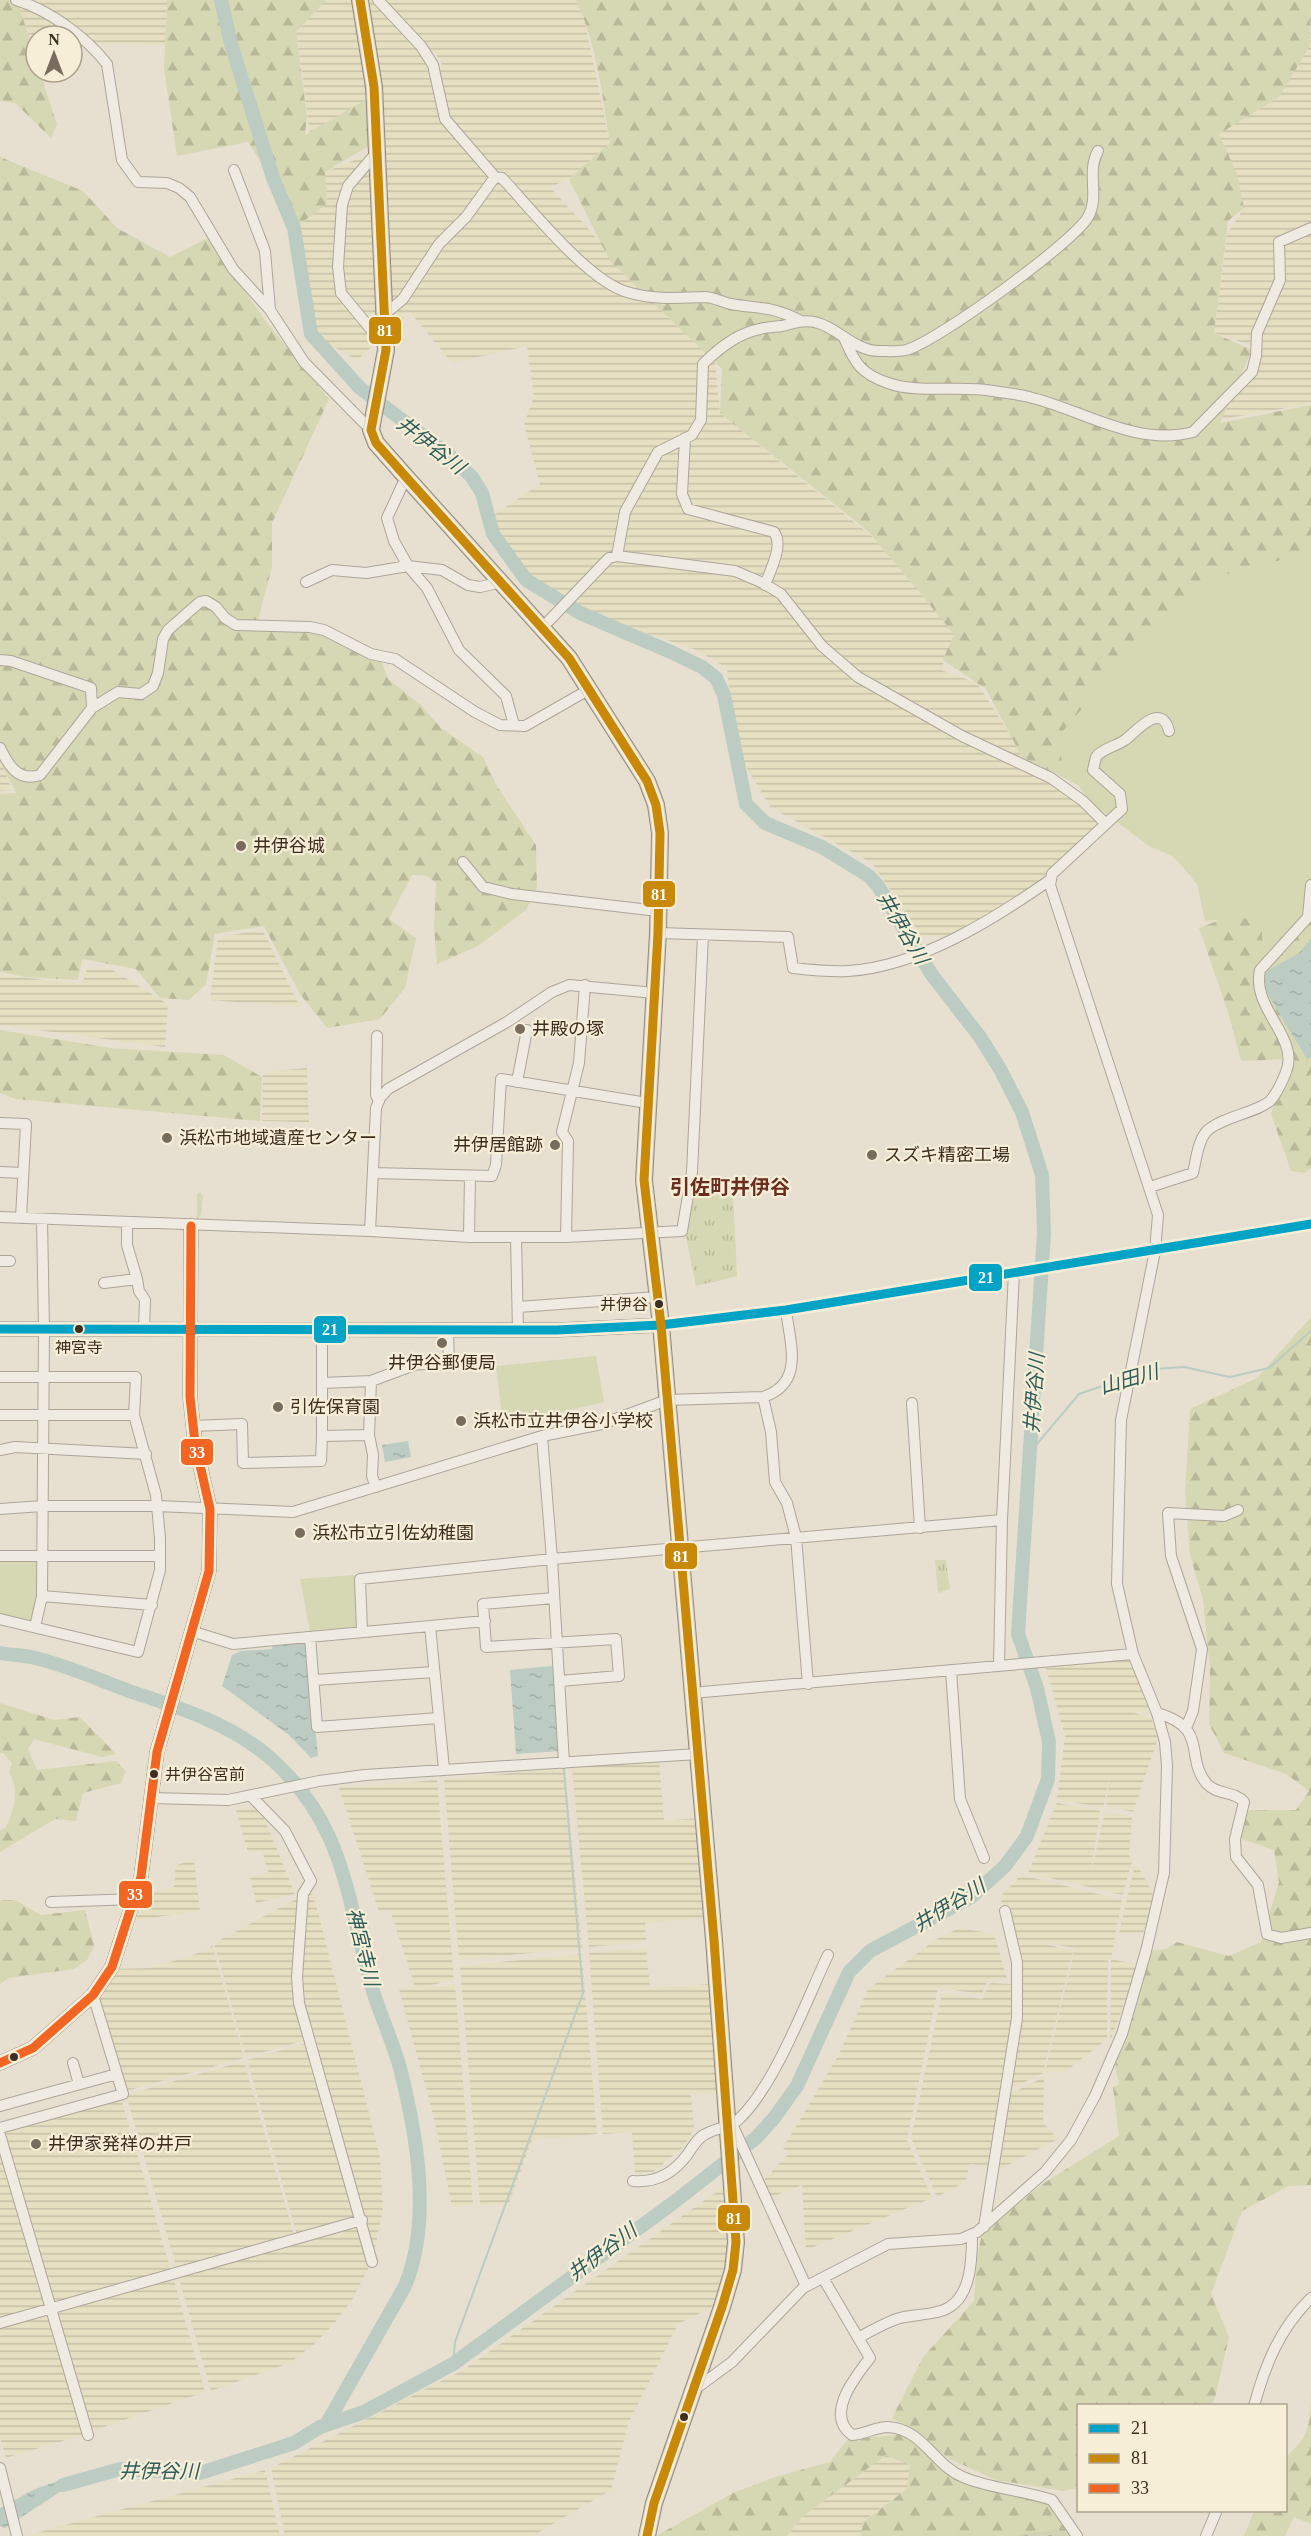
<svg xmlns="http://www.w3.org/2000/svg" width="1311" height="2536" viewBox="0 0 1311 2536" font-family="'Times New Roman','Noto Sans JP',serif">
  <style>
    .farmland { fill: url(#farmland-rules) }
    .grass { fill: url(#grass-tufts) }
    .forest { fill: url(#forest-firs) }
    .cemetery { fill: url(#cemetery-stones) }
    .park { fill: #d6d7b3 }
    .water { fill: url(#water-ripples) }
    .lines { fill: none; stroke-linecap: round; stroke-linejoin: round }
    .stream { stroke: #bcccc2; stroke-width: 2 }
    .river { stroke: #bcccc2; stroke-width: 14 }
    .minor-casing { stroke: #ada599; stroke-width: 12 }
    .major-casing { stroke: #928b80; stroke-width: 15 }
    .highway-casing { stroke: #928b80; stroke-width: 18 }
    .minor { stroke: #efebe3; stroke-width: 10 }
    .major { stroke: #e6e1d4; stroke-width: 14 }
    .highway { stroke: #dad1c2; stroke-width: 16 }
    .bus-1-casing { stroke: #f7eed8; stroke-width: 14 }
    .bus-2-casing { stroke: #f7eed8; stroke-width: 14 }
    .bus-3-casing { stroke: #f7eed8; stroke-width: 14 }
    .bus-1 { stroke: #03a3c5; stroke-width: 9 }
    .bus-2 { stroke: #c88808; stroke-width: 9 }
    .bus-3 { stroke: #f26522; stroke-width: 9 }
    .poi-dot { fill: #786c5e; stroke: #f7eed8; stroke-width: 2 }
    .bus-dot { fill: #3d2e20; stroke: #f7eed8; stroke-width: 2 }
    .labels { text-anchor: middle; stroke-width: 4.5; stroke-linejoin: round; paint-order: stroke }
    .bus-label { font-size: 16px; fill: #3d2e20; stroke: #f7eed8; text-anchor: end }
    .poi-label { font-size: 18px; fill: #3d2e20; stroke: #f7eed8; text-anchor: start }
    .water-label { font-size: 20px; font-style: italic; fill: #2f5d5a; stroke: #f7eed8 }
    .neighbourhood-label { font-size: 20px; font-weight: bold; fill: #6b2e1e; stroke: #f7eed8 }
    .line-badge { stroke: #f7eed8; stroke-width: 2 }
    .badge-label { font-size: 16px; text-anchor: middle; font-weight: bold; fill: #fff }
  </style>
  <defs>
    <pattern id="farmland-rules" width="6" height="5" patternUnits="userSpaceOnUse" patternTransform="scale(1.5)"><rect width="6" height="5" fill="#e6dfc2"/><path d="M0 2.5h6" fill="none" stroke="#c6c0a6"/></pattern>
    <pattern id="grass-tufts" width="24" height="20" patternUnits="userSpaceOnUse" patternTransform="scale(1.5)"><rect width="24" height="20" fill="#d6d7b3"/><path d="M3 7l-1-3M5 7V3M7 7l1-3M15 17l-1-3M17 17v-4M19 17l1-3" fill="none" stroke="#b9b99a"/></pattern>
    <pattern id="forest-firs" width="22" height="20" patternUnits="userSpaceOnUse" patternTransform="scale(1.5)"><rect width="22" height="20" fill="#d6d7b3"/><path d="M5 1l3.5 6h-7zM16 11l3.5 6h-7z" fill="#b9b99a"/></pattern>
    <pattern id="cemetery-stones" width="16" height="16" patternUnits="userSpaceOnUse" patternTransform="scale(1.5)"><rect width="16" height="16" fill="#d1d1b3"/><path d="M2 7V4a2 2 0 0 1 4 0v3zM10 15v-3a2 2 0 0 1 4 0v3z" fill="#b4b49a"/></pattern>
    <pattern id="water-ripples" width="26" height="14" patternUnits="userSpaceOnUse" patternTransform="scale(1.5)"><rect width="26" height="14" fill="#bcccc2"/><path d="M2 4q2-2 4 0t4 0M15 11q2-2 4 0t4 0" fill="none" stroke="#a2b0a6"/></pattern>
  </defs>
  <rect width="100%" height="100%" fill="#e7e0d1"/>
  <path class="farmland" d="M17,0H167L165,45L72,43V36H36L35,57Z
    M326,0H354L367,99L310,133L296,32Z
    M367,0H378L441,69L442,61L379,0H576L584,19L610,143L569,179L550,187L670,319L715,362L720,413L875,539L954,634L941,670L977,683L1009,733L1106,824L1050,880L954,937L921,936L872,863L770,807L734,746L727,668L694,649L572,609L520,574L488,519L540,484L524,425L534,396L527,346L452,363L410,312L357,360L311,334L300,224L327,204L325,172L377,151Z
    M1311,33V404L1221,419L1256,347L1214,333L1227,234L1244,208L1215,128Z
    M0,757L12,790L0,791Z
    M262,929L300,1007L210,1000L218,938Z
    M109,968L168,1004L165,1047L0,1025V975L82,984L87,969Z
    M307,1068L309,1122L262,1121L263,1072Z
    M1135,1658L1155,1709L1134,1713L1151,1718L1158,1738L1133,1812L1106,1806L1110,1775L1103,1808L1057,1799L1065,1736L1046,1668Z
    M659,1760L664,1821L697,1818L706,1918L645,1923L646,1942L589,1947L572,1768Z
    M565,1768L582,1948L459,1960L444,1779Z
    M437,1780L454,1980L421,1987L455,1985L473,2204L471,2206L452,2207L435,2122L399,1989L415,1987L390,1910L379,1912L339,1788Z
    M1057,1803L1100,1811L1091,1872L1105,1812L1132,1816L1129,1855L1132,1860L1123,1895L1028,1873Z
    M255,1807L265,1820L295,1894L256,1903L250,1877L268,1872L262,1850L248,1853L236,1810Z
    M194,1860L200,1911L136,1920L142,1894L174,1887L176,1865Z
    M1135,1865L1143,1874L1155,1899L1143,1933H1119Z
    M1021,1875L1122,1900L1111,1959L1139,1965L1110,2041L1111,1959L1108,1958L1107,2039L1065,2072H1045L1075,1948L1030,1940L1073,1951L1043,2073L1005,2092L1004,2097L1044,2077L1043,2123L1058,2139L998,2170L1003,2109L993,2167L970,2164L965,2182L937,2197L911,2138L942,1993L982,1999L990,1983L1011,1984L1014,2009L1006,2090L1011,2072L1019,2007L1016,1938L1000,1897Z
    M308,1892L313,1895L320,1920L380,2157L383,2210L374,2252L300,1997Z
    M300,1897L294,1985L306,2040L246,2057L214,1943Z
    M959,1928L994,1934L1007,1978L988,1980L982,1994L938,1988L907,2140L932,2198L806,2250L802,2185L767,2199L760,2184L789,2153L783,2148L839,2054L868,1989L937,1939Z
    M212,1945L244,2058L123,2092L97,1999L115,1969L150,1968L205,1951Z
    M646,1948L650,1988L711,1984L717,2095L691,2094L694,2129L683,2147L653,2172L635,2173L632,2132L603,2134L589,1953Z
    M582,1954L597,2134L532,2140L509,2203L480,2205L460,1966Z
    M307,2043L358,2217L297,2235L247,2060Z
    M244,2061L294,2235L177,2269L126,2095Z
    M120,2095L171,2271L51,2305L1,2129Z
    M0,2153L49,2306L0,2320Z
    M722,2188L729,2230L724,2301L678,2324L628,2424L611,2490L532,2536H285L271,2468L463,2370Z
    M359,2223L369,2267L352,2300L336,2321L317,2342L289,2363L211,2391L178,2275Z
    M173,2276L205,2392L89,2432L53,2311Z
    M50,2311L86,2434L6,2458L0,2438V2326Z
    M886,2455L910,2465L907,2489L863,2521L861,2536H787L802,2517Z
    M265,2470L280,2536H25Z"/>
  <path class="grass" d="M695,1190L733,1192L737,1276L696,1286L686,1237Z
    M935,1560H946L950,1589L938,1593Z"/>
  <path class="forest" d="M0,0H17L36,60V72H40L57,125L51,138L15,103L0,101Z
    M167,0H326L296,32L307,117L305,135L367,99L377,141L325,172L327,204L300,224L248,142L177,156L164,68Z
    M576,0H1311L1310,46L1279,97L1219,134L1237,174L1244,208L1228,221L1214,333L1252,350L1220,423L1311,405V621L1086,789L1022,757L986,689L943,660L954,634L869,532L720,413L722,369L610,261L569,179L610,143C602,94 597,45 576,0Z
    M0,157L83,191L117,228L170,257L208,238L264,319L329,399L272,523V567L257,624L317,631L381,659L388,679L421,705L441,728L483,757L498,788L536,845L537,888L526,910L478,946L437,964L434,927L436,883L427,876L412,875L389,919L416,938L405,988L380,1019L327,1028L300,994L264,926L215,934L206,984L189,1000L160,998L136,969L82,959L78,980L25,977L0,972V794L16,793L0,761Z
    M1311,884V1168L1306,1173L1291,1171L1271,1114L1291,1059L1241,1061L1229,1015L1199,928Z
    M0,1030L110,1048L224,1055L262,1077L260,1121L16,1099L0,1093Z
    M200,1192L203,1196L201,1214L197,1221V1194Z
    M1311,1317V2185L1289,2186L1242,2211L1211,2294L1229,2337L1215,2398L1211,2405L1078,2406V2488L1063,2491L996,2480L950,2459L892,2418L923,2357L974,2301L977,2256L983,2230L1047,2181L1119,2136L1113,2087L1119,2084L1115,2067L1127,2015L1142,1986L1150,1951L1166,1949L1177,1942L1229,1956L1261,1942L1279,1882L1274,1850L1239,1838L1249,1810H1296L1309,1791L1286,1774L1224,1753L1209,1724L1210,1670L1203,1600L1190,1555L1185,1492L1190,1409L1257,1378Z
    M0,1703L54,1720L80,1717L116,1754L102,1757L34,1739L28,1749L37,1770L116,1761L126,1771L121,1783L83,1793L76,1821L55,1819L0,1852V1830L5,1829C14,1810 20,1791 9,1772L12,1763L3,1753H0Z
    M0,1900H15L41,1915L85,1910L94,1946L87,1960L74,1969L8,1978L0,1984Z
    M1311,2390V2524L1294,2517L1285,2536H1244L1254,2511L1286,2510V2457C1311,2434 1310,2425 1311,2390Z
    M910,2434L966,2479L1052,2500L1066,2528L1016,2536H861L863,2522L907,2489L910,2465L886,2455L802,2517L787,2536H656L733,2493L778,2476L830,2462L848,2439Z"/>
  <path class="cemetery" d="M1066,2528L1073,2536H1017L1019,2535Z"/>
  <path class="park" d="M1311,546V877C1305,889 1308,903 1303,914C1295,931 1277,944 1264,957C1261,942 1263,931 1261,917L1205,921L1197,884L1181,865L1172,856L1149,846L1090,802L1062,761L1060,748L1062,732L1108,678L1212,578L1295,556Z
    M596,1356L604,1402L503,1426L496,1366Z
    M0,1561L38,1562L39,1595L32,1622L0,1614Z
    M354,1575L358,1627L310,1631L300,1579Z"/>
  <path class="water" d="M1311,939V1058L1307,1059L1263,986L1264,976L1269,970L1299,953Z
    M408,1441L411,1457L385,1462L382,1445Z
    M307,1640L318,1756L311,1758L289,1735L222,1686L232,1655L240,1651L272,1649L273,1643Z
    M551,1666L556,1670L561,1751L516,1754L510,1670Z
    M78,2474L81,2482L72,2484L5,2528L0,2526V2508L35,2489Z"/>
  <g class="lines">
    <path class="stream" d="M1133,1376L1155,1369L1184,1367L1230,1377L1269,1368L1311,1331
      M1031,1451L1079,1394L1125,1378
      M453,2364L455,2342L583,1993L564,1770"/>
    <path class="river" d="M0,1653C10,1655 21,1655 31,1657C68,1665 103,1682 138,1694C184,1709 231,1725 268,1756C347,1824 346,1900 373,1991C381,2017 393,2042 400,2068C417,2135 432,2221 405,2286L326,2425
      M63,2485L120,2469L200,2473L294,2443L320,2427L364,2412L453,2364L673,2203L756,2138L774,2118L797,2086L849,1972L870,1951L971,1897L1005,1866L1027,1836L1048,1779L1049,1742L1037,1688L1018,1634L1044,1233L1042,1175L1022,1112L1000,1069L980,1037L932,975L878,886L869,876L822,847L765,823L746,804L724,695L716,678L702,667L671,652L580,613L526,580L493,534L482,493L472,477L450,456L360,388L311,334L294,228L273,178L231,44L221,0"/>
    <defs>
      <path id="minor" d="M16,0C49,10 86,37 107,64L122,160L138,182L167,183L179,188L190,197L233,269L270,310L304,362L371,430
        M378,0L421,46L433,65L445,119L495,177L502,178C531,209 588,281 627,292C652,300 678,298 704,297C714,297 721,302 731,304C760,309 773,306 801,321
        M377,152L348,186L342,205L338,267L341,293L383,344
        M234,170L265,251L270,310
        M385,314L403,299L439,244L466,217L495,177
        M845,340C855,363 861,374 888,383C918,394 960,385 993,391C1005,393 1017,394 1029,397C1083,410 1136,447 1193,432L1252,372L1256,356L1257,333L1280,280L1279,242L1311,228
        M685,438L682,494L688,509L774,532C784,545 770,571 765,585
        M406,477L387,518L394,541L408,566L427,588L459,650L506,696L514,725
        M617,556L625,512L658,452L692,435L701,420L703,364C718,349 738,333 760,329C767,327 775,327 782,326C794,323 805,319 818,323C839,329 855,351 879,351C887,351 898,352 906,350C935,343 1074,242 1088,217C1100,197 1086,172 1098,151
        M306,582L332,570L366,573L408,566L442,570L468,585L480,587L502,582
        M543,627L609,558L617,556L735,571L763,583L781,594L822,646L858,677L962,736L1051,778L1083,801L1106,824
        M0,660L11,661L91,688L92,708
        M0,748C9,766 18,782 40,775L92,708L118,692L141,694L153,686L158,673L163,639L168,630L200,602L206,601L216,607L225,618L236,625L310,627L324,630L371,654L395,659L475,712L500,725L525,726L590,689
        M463,862L483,887L512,894L658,911
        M658,933L788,937L793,968C811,970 829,972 848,971C918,967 994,919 1050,880
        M377,1036L376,1095L379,1101
        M517,1082L527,1030
        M0,1123L26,1124L21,1218
        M0,1172L23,1173
        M373,1173L492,1176L496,1165L501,1079L647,1103
        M1150,1187L1193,1173C1196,1160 1198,1139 1208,1130C1223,1117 1258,1112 1270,1101C1276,1095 1283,1080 1286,1072C1300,1037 1251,1009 1260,970L1308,917L1311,885
        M0,1217L370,1231L469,1237H566L682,1231L692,1172L703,935
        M127,1223V1245L137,1279
        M370,1231L376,1108L380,1098L388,1089L507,1022L552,992L569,985L655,993
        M469,1237L470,1176
        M516,1237L518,1330
        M566,1237L568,1141L562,1132L579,1063L585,985
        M0,1261H10
        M104,1283L137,1279L139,1291L145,1300L144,1329
        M518,1307L657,1297
        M786,1310C790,1344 805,1383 763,1397L771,1432L775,1482L787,1503L796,1537L808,1684
        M661,1325L786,1310L1311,1224
        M322,1330V1436L369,1435
        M0,1377H136L134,1415L156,1495L160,1538V1570L138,1652L0,1619
        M371,1381L369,1435L373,1455L372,1476L376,1487
        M322,1383L371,1381L417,1364L449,1365L448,1330
        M912,1403L920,1528
        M0,1415H134
        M193,1426L242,1424L243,1463L321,1461L322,1436
        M542,1436L552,1559L1002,1520
        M0,1450L15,1447L146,1454
        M0,1509L42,1506H157L293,1512L542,1436L602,1424L667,1400L763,1397
        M0,1556H160
        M42,1596L152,1605
        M554,1598L483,1604L486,1647L616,1639L619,1676L560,1681
        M430,1626L444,1769
        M35,1627L42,1596L44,1329L42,1219
        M191,1631L233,1644L485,1621
        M362,1631L360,1579L552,1559L564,1763
        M310,1637L317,1727L439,1718
        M999,1665L1002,1520L1014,1272
        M951,1670L960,1799L984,1858
        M315,1680L434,1672
        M692,1693L1133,1654
        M1157,1713C1210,1728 1184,1758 1207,1784C1217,1795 1235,1791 1244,1802L1235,1839L1236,1857L1258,1885L1267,1934L1281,1938L1311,1933
        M1186,1728L1193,1711L1202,1649L1171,1556L1168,1513L1224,1516L1238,1510
        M251,1796L285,1831L311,1881L303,1894L297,1977L299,2003L372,2262
        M150,1798L228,1800L319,1781L365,1775L698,1754
        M51,1902L135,1899
        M73,2063L79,2084
        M0,2106L117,2074
        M732,2124L806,2286
        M0,2128L123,2094L93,1995
        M0,2135L88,2435
        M633,2181C656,2183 673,2174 687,2155C691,2149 696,2141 701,2137C712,2128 728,2129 738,2120C775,2086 806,2001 828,1955
        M984,2227L1017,2018V1962L1005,1911
        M823,2278L870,2358C854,2378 825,2415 852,2435C865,2434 876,2427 888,2427C923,2429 934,2465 963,2477C991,2489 1023,2490 1052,2500L1077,2536
        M0,2323L362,2220
        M858,2338C871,2331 886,2322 900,2318C912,2315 925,2315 937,2312C971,2305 972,2263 972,2235
        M694,2390L732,2362L803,2288L888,2244L961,2239L977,2232L1045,2172L1071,2140L1095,2096L1122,2034L1146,1951L1164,1873L1167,1766L1165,1742L1157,1713L1133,1654L1117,1584L1121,1420L1155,1251L1158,1215L1050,885L1052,874L1122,809L1120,794L1093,770L1096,757C1103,748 1115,747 1125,740C1135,733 1161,700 1169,731
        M1254,2406C1265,2365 1280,2328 1311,2298
        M0,2468L17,2536
        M1206,2536L1217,2510"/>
      <path id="major" d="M0,1329L557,1330L661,1325
        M0,2063L33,2048L93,1995L112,1967L141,1877L157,1752L209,1571L210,1509L195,1443L190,1397L191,1226"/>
      <path id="highway" d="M360,0L374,87L386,350L371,430L376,443L406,477L569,658L647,781L656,805L660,833L658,933L644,1180L661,1325L714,1940L736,2242L733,2270L722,2307L654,2503L647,2536"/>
    </defs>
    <use href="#minor" class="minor-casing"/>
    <use href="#major" class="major-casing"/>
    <use href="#highway" class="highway-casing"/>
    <use href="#minor" class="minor"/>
    <use href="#major" class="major"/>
    <use href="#highway" class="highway"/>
    <defs>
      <path id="bus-1" d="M0,1329L557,1330L661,1325L786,1310L1311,1224"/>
      <path id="bus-2" d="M360,0L374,87L386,350L371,430L376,443L406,477L569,658L647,781L656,805L660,833L658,933L644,1180L661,1325L714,1940L736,2242L733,2270L722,2307L654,2503L647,2536"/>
      <path id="bus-3" d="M0,2063L33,2048L93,1995L112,1967L141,1877L157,1752L209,1571L210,1509L195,1443L190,1397L191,1226"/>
    </defs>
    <use href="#bus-1" class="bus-1-casing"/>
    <use href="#bus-2" class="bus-2-casing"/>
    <use href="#bus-3" class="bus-3-casing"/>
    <use href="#bus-1" class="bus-1"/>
    <use href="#bus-2" class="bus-2"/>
    <use href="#bus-3" class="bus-3"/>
  </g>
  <g class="poi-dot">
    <circle cx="241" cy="846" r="6"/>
    <circle cx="520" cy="1029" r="6"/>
    <circle cx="167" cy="1138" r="6"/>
    <circle cx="555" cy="1145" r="6"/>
    <circle cx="872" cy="1155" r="6"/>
    <circle cx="442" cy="1343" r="6"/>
    <circle cx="278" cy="1407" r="6"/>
    <circle cx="461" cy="1421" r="6"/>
    <circle cx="300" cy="1533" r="6"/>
    <circle cx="36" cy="2144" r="6"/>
  </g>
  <g class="bus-dot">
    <circle cx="659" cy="1304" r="5"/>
    <circle cx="79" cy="1329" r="5"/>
    <circle cx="154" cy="1774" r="5"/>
    <circle cx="14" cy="2057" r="5"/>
    <circle cx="684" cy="2417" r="5"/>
  </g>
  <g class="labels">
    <g class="bus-label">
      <text x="648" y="1310">井伊谷</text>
      <text x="79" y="1353" text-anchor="middle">神宮寺</text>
      <text x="165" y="1780" text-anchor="start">井伊谷宮前</text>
    </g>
    <g class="poi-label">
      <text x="253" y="852">井伊谷城</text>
      <text x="532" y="1035">井殿の塚</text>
      <text x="179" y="1144">浜松市地域遺産センター</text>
      <text x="543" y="1151" text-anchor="end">井伊居館跡</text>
      <text x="884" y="1161">スズキ精密工場</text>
      <text x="442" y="1369" text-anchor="middle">井伊谷郵便局</text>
      <text x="290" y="1413">引佐保育園</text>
      <text x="473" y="1427">浜松市立井伊谷小学校</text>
      <text x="312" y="1539">浜松市立引佐幼稚園</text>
      <text x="48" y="2150">井伊家発祥の井戸</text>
    </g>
    <g class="water-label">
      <text transform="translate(431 445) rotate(38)" y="7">井伊谷川</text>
      <text transform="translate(903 928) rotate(59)" y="7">井伊谷川</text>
      <text transform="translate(1129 1379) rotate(-16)" y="7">山田川</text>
      <text transform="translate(1034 1393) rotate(-86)" y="7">井伊谷川</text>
      <text transform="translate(949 1905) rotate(-32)" y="7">井伊谷川</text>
      <text transform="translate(363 1947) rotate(76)" y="7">神宮寺川</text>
      <text transform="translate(602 2252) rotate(-37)" y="7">井伊谷川</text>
      <text x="159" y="2478">井伊谷川</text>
    </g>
    <g class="neighbourhood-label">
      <text x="730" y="1194">引佐町井伊谷</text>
    </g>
  </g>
  <g class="line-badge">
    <rect x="368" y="316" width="34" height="29" rx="6" fill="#c88808"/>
    <rect x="642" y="880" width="34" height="28" rx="6" fill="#c88808"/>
    <rect x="968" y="1263" width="35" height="29" rx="6" fill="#03a3c5"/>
    <rect x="313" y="1315" width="34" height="29" rx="6" fill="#03a3c5"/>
    <rect x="180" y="1438" width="34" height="28" rx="6" fill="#f26522"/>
    <rect x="664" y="1542" width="34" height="28" rx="6" fill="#c88808"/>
    <rect x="118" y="1880" width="35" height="29" rx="6" fill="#f26522"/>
    <rect x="717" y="2204" width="34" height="28" rx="6" fill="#c88808"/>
  </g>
  <g class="badge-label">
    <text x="385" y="336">81</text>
    <text x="659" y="900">81</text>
    <text x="986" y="1283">21</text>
    <text x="330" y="1335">21</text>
    <text x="197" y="1458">33</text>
    <text x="681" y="1562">81</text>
    <text x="135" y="1900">33</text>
    <text x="734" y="2224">81</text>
  </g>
  <rect x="1077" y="2404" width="210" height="108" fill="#f7eed8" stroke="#ada18e" stroke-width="1.5"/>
  <rect x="1089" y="2424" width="30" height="9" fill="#03a3c5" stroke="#ada18e" stroke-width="1.5"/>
  <text x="1131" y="2434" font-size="18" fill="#3d2e20">21</text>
  <rect x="1089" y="2454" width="30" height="9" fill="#c88808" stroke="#ada18e" stroke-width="1.5"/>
  <text x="1131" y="2464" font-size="18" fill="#3d2e20">81</text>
  <rect x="1089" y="2484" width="30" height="9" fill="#f26522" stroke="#ada18e" stroke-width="1.5"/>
  <text x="1131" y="2494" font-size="18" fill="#3d2e20">33</text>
  <g transform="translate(54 54)"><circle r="28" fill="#f7eed8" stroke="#ada18e" stroke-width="1.5"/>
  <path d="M0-4.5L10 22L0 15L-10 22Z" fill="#786c5e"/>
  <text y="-9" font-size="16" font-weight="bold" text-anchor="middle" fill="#3d2e20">N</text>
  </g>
</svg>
